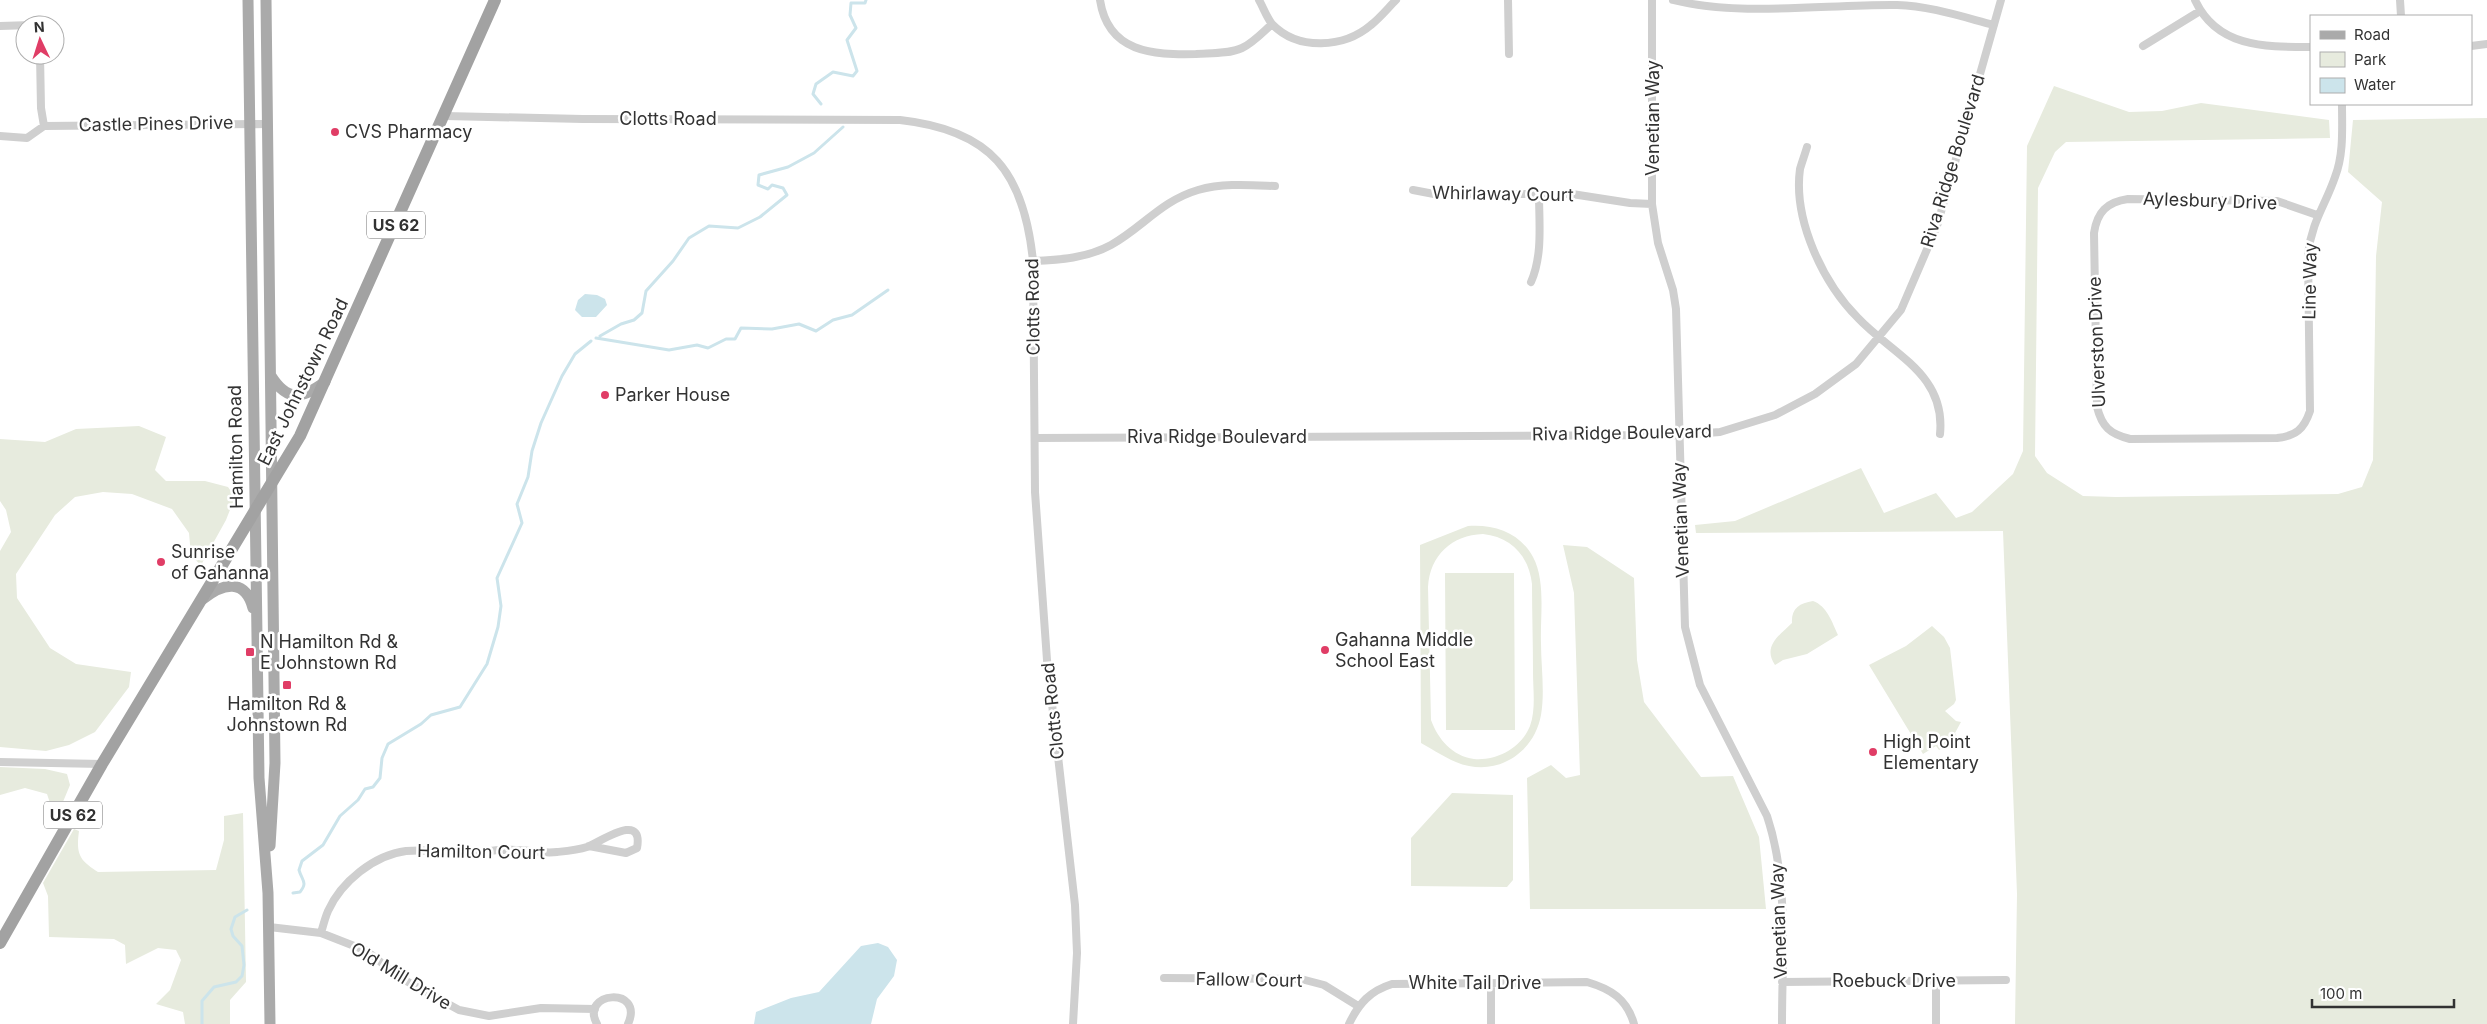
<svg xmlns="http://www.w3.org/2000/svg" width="2487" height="1024" viewBox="0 0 2487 1024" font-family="Inter,sans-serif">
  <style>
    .green { fill: #e7ebde; fill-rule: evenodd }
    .water { fill: #cce4eb }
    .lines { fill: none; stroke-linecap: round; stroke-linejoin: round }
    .stream { stroke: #cce4eb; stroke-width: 3 }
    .minor { stroke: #cfcfcf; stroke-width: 8 }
    .primary { stroke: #aaa; stroke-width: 11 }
    .trunk { stroke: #a2a2a2; stroke-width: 12 }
    .poi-dot { fill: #e03d66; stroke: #fff; stroke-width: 2 }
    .labels { text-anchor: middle; stroke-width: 5; stroke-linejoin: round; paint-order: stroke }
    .shield { fill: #fff; stroke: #707070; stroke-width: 1 }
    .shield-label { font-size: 16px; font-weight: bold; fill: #323232 }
    .street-label { font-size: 18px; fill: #323232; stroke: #fff }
    .poi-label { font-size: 18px; fill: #323232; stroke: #fff; text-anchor: start }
  </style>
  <rect width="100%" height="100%" fill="#fff"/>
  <path class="green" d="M2054,86L2129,112L2162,111L2201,103L2329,120L2330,138L2066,142L2055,152L2038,188L2035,456L2047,473L2083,496L2116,497L2338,494L2362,487L2373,460L2376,256L2382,202L2348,172L2353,120L2487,118V1024H2015L2017,894L2003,531L1696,533L1695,525L1735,521L1861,468L1884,513L1936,493L1956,518L1972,512L2013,474L2023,451L2027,146Z
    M139,426L166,437L155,470L166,481H205L228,487L235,497L226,520L201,565L191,556L189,533L172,509L132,494L103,492L75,497L55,515L16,574L17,598L50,648L76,664L131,672L129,687L95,732L69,745L46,751L0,747V551L11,532L6,510L0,501V439L45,442L76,429Z
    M1468,526C1495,524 1520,533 1533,557C1546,581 1540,617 1541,643C1541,666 1545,692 1541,715C1535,749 1504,773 1469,766C1452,763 1436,751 1421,743L1420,545ZM1483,534C1511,537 1529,556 1532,584C1532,613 1533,643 1533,672C1533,690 1536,709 1530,726C1521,748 1497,761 1474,759C1452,756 1438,739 1431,720L1428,587C1430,555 1452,535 1483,534Z
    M1563,545L1587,547L1634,578L1637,660L1644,702L1701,777L1733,776L1759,837L1766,909H1530L1527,778L1551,765L1566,778L1580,775L1574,593Z
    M1445,573H1514L1515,730H1446Z
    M1813,601C1827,606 1832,622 1838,635L1807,654L1783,660L1775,665C1762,646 1780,635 1792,623C1791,609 1799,603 1813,601Z
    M1932,626L1944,637L1950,648L1956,700L1954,704L1945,711L1956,721L1961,722L1955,733L1959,739L1939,750L1936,746L1923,754L1869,665L1906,646Z
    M0,767L45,769L67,774L70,785L60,809L53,812L47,794L25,788L0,795Z
    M1452,793L1513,795V880L1507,887L1411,886V838Z
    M243,813L246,982L230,1000V1024H185L183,1012L156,1004L170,990L181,960L176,950L158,948L126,964L125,945L114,939L49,937L48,896L43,883L74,829L79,831C76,854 79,860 98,872L216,870L224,840V816Z"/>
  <path class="water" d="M585,294L597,295L605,299L607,305L596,317H582L575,310L578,300Z
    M878,943L888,947L897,960L894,976L877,999L871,1024H754L756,1012L791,998L819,992L861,946Z"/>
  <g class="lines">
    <path class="stream" d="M821,104L813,94L816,84L833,72L853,76L857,71L847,40L856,28L850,15L851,3H865L866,0
      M600,336L621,324L634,320L642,313L646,291L673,261L689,238L709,226L738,228L760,217L787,195L783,188L772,185L768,189L758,185L759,175L788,167L814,153L843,127
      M596,338L669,350L697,345L708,348L726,339H735L741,328L772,329L799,324L816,331L833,320L852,315L888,290
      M293,893L300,892C308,882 302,881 299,870L302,861L323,845L340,816L358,800L365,789L373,787L380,778L382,758L388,744L421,724L431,715L460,707L487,664L498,627L501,606L497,578L522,523L517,504L528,477L532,451L541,423L562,376L575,354L591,341
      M202,1024V1001L214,987L236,982L242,976L244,965L242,946L233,936L231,929L235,917L247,910"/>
    <path class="minor" d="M1100,0C1108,53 1153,55 1196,54C1211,53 1229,54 1242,48C1253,43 1263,32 1272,24
      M1259,0C1263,7 1267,18 1272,24C1298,51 1344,48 1371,25C1380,18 1388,8 1396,0
      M1508,0L1509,54
      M1652,0V204L1658,243L1673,290L1676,309L1685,627L1700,685L1767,816C1789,882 1782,955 1782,1024
      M1673,0C1739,17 1828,4 1897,5C1930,6 1963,17 1994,25
      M2195,0C2217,48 2266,47 2311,47
      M2400,0L2401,16
      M0,26L32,25
      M2143,46L2200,11
      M2471,46L2487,44
      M40,55L41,108L44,126
      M445,116L583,119L900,120C991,130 1024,172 1033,261L1035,492L1047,660L1075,905L1077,953L1073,1024
      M0,136L27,138L44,126L268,124
      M1807,147C1805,154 1802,162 1800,169C1793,220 1823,283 1858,318C1893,355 1946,374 1940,434
      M1413,190L1434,194H1572L1630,203L1652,204
      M2317,215L2277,201L2128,199C2107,202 2097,212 2094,233L2097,407C2102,427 2110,434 2130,439L2277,438C2296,436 2304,429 2310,411L2308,254C2312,221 2325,206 2335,177C2344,154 2342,128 2342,104
      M1033,261C1060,260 1087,258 1111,245C1143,227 1161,201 1198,190C1223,183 1249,185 1275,186
      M1531,282C1543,255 1539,222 1539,194
      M1035,438L1679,435L1720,432L1775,415L1815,394L1856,364L1901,310L1937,226L2001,0
      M0,762L102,764
      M269,927L321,933L367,951L399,977L459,1010L489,1016L541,1008L595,1009
      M321,933C323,926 325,918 328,911C341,882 374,855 406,851C428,849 449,853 471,852C486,852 501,849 516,850C531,850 543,854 557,852C567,851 578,850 587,847C599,843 644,810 637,848L626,853L589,846
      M1164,978L1301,979L1324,985L1358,1006
      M1936,981V1024
      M1782,982L2006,980
      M1491,983V1024
      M597,1024C579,991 645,986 628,1024
      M1349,1024C1359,1003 1370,991 1392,984L1587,982C1611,989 1627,999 1634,1024"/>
    <path class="primary" d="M248,0L259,778L268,893L270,1024
      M266,0L275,763L270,846
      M271,376C288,403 303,398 325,382
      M203,599C223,583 245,578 253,608"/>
    <path class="trunk" d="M0,943L102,764L300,436L495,0"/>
  </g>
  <g class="poi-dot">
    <circle cx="335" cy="132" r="5"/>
    <circle cx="605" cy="395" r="5"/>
    <circle cx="161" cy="562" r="5"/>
    <circle cx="1325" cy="650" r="5"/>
    <rect x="245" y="647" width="10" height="10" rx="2.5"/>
    <rect x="282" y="680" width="10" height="10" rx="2.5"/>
    <circle cx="1873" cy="752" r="5"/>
  </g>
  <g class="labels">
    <g class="shield">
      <rect x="367" y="211.5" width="58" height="27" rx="4"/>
      <rect x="44" y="801.5" width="58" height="27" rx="4"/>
    </g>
    <g class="shield-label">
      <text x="396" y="231">US 62</text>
      <text x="73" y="821">US 62</text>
    </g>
    <g class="street-label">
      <text transform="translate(1653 118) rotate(-90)" y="6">Venetian Way</text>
      <text x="668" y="125">Clotts Road</text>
      <text transform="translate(156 124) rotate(-1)" y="6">Castle Pines Drive</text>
      <text transform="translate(1953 161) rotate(-73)" y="6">Riva Ridge Boulevard</text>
      <text transform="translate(1503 194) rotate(1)" y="6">Whirlaway Court</text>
      <text transform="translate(2210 201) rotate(2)" y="6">Aylesbury Drive</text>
      <text transform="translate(2310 281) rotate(-89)" y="6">Line Way</text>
      <text transform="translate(1033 307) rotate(-91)" y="6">Clotts Road</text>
      <text transform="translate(2097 342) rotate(-92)" y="6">Ulverston Drive</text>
      <text transform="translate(303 382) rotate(-64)" y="6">East Johnstown Road</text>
      <text transform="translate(1622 433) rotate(-1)" y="6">Riva Ridge Boulevard</text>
      <text x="1217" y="443">Riva Ridge Boulevard</text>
      <text transform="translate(236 447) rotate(-91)" y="6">Hamilton Road</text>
      <text transform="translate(1681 520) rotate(-92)" y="6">Venetian Way</text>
      <text transform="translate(1053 711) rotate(-96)" y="6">Clotts Road</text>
      <text transform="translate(481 852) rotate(1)" y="6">Hamilton Court</text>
      <text transform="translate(1779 921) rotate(-92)" y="6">Venetian Way</text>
      <text transform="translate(401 976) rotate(31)" y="6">Old Mill Drive</text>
      <text transform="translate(1249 980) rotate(1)" y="6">Fallow Court</text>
      <text x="1894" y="987">Roebuck Drive</text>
      <text x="1475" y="989">White Tail Drive</text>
    </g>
    <g class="poi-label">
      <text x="345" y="138">CVS Pharmacy</text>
      <text x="615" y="401">Parker House</text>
      <text x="171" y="558">Sunrise<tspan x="171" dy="21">of Gahanna</tspan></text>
      <text x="1335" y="646">Gahanna Middle<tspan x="1335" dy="21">School East</tspan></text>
      <text x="260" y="648">N Hamilton Rd &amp;<tspan x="260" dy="21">E Johnstown Rd</tspan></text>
      <text x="287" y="710" text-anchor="middle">Hamilton Rd &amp;<tspan x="287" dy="21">Johnstown Rd</tspan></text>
      <text x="1883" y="748">High Point<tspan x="1883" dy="21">Elementary</tspan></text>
    </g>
  </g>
  <rect x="2310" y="15" width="162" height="90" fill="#ffffff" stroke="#adadad"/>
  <rect x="2320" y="31" width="25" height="8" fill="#aaaaaa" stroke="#adadad"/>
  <text x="2354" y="40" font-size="15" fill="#323232">Road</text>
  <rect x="2320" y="52" width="25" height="15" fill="#e7ebde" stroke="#adadad"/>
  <text x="2354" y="65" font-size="15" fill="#323232">Park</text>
  <rect x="2320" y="78" width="25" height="15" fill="#cce4eb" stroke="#adadad"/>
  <text x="2354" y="90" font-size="15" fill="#323232">Water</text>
  <g transform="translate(40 40) rotate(356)"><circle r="24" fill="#ffffff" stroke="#adadad"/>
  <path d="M0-4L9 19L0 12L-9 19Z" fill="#e03d66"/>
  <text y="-8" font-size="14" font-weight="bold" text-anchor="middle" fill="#323232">N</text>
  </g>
  <path d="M2312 999v8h142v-8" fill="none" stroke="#323232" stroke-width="2.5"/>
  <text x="2320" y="999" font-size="15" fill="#323232" stroke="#ffffff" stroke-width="4" paint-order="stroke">100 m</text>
</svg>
